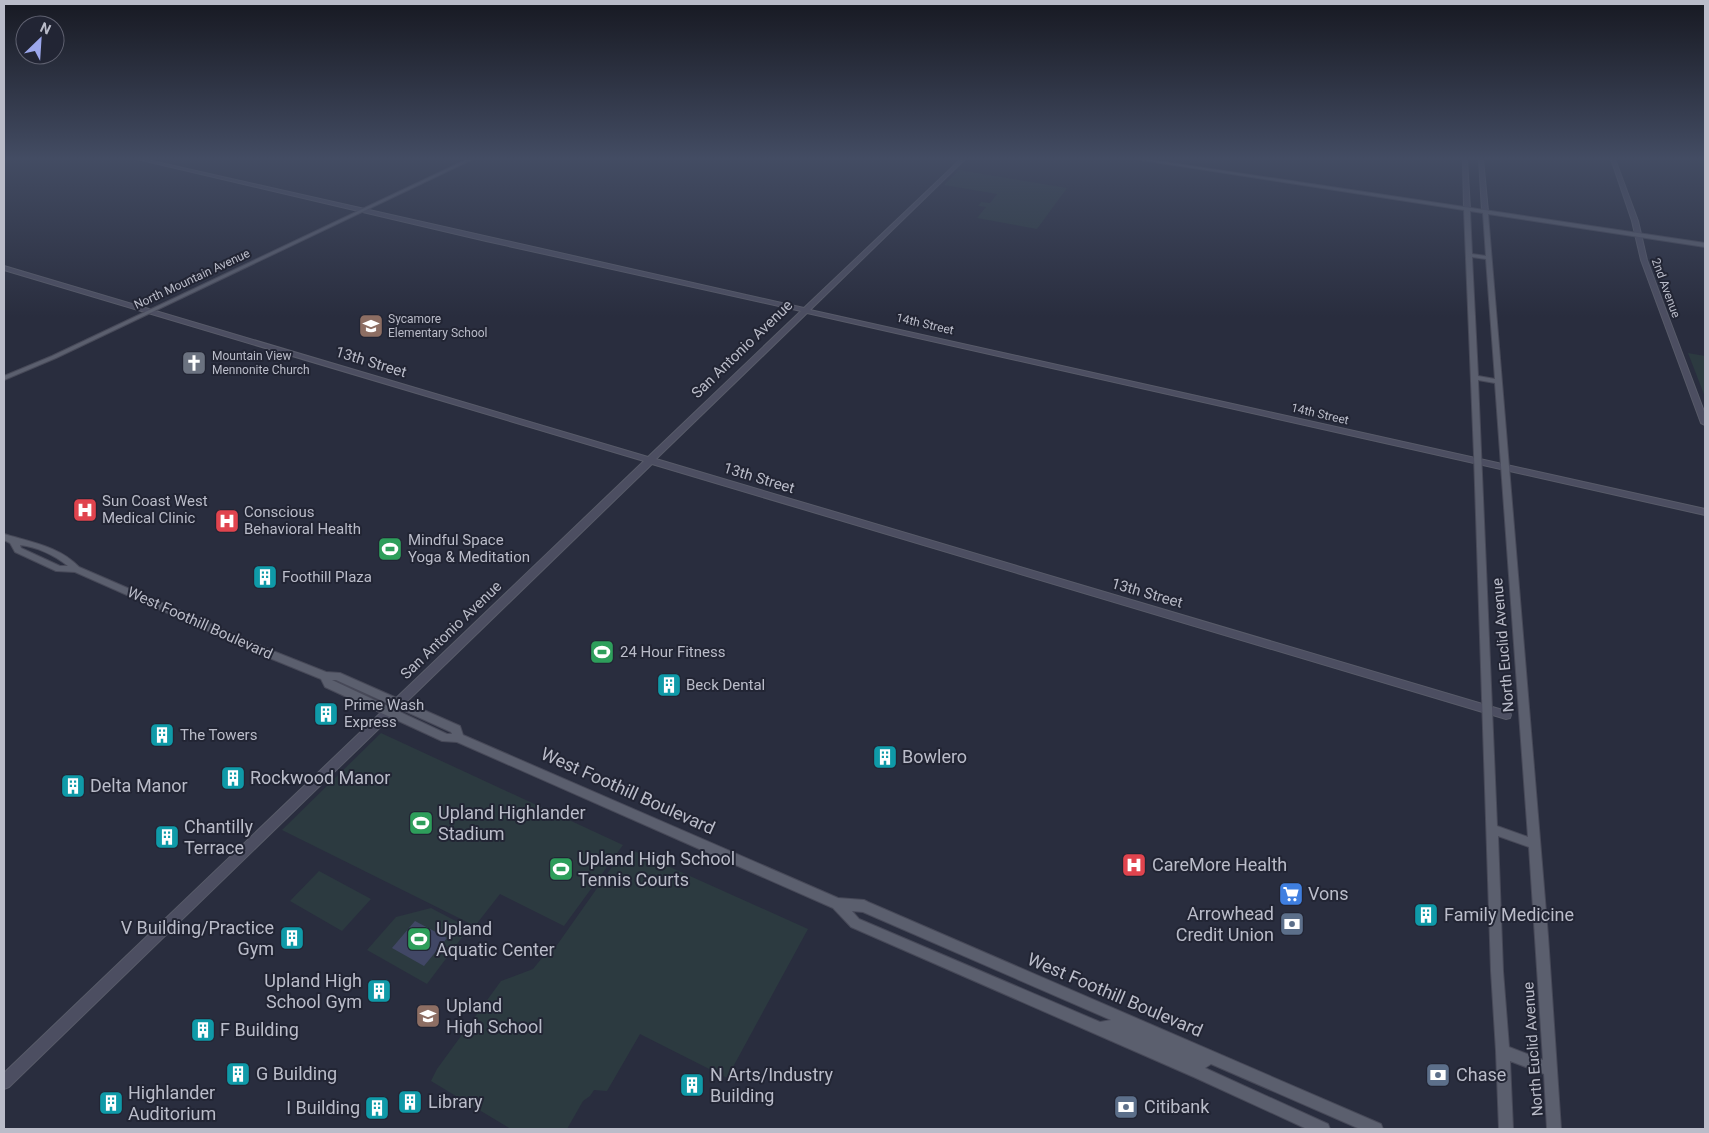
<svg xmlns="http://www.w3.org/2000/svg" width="1709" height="1133" viewBox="0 0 1709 1133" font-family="Roboto,sans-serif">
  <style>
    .green { fill: #2c3a40 }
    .water { fill: #414765 }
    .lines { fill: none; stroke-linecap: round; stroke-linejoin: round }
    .secondary-casing { stroke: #585b69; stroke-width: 2 }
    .primary-casing { stroke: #474958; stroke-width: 2 }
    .secondary { fill: #4c4e61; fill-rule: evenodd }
    .primary { fill: #5b5f6e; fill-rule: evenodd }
    .labels { text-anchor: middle; stroke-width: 4; stroke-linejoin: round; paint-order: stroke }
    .far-street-label { font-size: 12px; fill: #babcc9; stroke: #222534 }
    .far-poi-label { font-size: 12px; fill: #babcc9; stroke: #222534; text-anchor: start }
    .street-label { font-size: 15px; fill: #babcc9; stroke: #222534 }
    .poi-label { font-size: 15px; fill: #babcc9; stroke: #222534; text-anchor: start }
    .near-poi-label { font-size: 18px; fill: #babcc9; stroke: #222534; text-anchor: start }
    .near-street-label { font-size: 18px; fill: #babcc9; stroke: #222534 }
  </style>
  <rect width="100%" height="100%" fill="#292d3e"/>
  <path class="green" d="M959,170L1067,188L1037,229L977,218L986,207L978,206L981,202L990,203L997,194L944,185Z
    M1688,353L1705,356V397Z
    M381,733L623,845L564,926L500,894L475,926L282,830Z
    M632,850L808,929L727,1078L640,1034L607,1091L594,1090L590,1096L583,1101L567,1129H511L431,1081L437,1069L501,981L533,969L542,958L550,955L612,867Z
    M319,871L371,899L342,931L290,901Z
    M431,908L469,928L427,984L367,950L396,917Z"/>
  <path class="water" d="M415,921L447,938L424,966L392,948Z"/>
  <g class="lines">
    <defs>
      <path id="secondary" d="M137,159H143L804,308L961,159H965L810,310L1705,509V515L807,313L656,459L1506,711L1510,712L1511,715L1510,718L1506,719L652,464L9,1087L4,1089V1073L644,461L4,270V266L648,457L801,311L486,241Z
        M1463,159H1467L1470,209L1467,211L1464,209Z
        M1479,159H1483L1488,211L1485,213L1482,211Z
        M1611,159H1615L1638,221L1647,260L1705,414V425L1701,423L1641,260L1632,221Z"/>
      <path id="primary" d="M468,159H473L56,358L4,380V376L52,356Z
        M1135,159H1144L1705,243V247L1488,214L1548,936L1561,1129H1547L1544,1074L1510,1061L1513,1129H1499L1496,1051L1491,971L1474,455L1464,210ZM1470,211L1483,213L1486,256L1472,254ZM1472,257L1486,259L1495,379L1478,376ZM1478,380L1495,383L1528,837L1497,826ZM1498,836L1529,847L1543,1060L1509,1047L1503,971Z
        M4,534C30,542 59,546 79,567L273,651L326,672L340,673L460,726L463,735L838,898L864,900L868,902L1381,1124L1383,1129H1360L1211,1064L1205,1068L1328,1124L1330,1129H1307L1196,1078L851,927L833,908L457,742L442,741L325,687L321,679L267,657L75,572L56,571L15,552L10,543L4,540ZM20,545C37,547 54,555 68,566H60L21,548ZM332,680H336L451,732L452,734H447ZM852,911L863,912L1111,1020L1100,1022L859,919Z"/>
    </defs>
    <use href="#secondary" class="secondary-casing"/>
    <use href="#primary" class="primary-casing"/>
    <use href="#secondary" class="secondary"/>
    <use href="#primary" class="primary"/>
  </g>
  <linearGradient id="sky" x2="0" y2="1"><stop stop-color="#171922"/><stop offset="0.5" stop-color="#434c63"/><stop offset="1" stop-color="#434c63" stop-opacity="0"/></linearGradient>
  <rect width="1709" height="317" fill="url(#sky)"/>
  <defs>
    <symbol id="school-square" viewBox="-11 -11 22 22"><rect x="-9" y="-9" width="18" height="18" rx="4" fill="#8d6e63" stroke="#222534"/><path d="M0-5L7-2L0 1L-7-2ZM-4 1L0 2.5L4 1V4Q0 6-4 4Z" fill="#fff"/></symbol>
    <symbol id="church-square" viewBox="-11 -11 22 22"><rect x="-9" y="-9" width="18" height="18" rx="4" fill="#6b7280" stroke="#222534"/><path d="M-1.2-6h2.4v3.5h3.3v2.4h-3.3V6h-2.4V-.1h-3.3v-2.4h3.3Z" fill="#fff"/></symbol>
    <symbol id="hospital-square" viewBox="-11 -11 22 22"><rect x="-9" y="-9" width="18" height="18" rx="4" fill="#e0444e" stroke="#222534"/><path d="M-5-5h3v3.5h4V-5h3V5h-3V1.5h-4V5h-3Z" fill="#fff"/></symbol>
    <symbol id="stadium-square" viewBox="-11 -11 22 22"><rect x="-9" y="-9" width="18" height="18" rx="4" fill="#2e9e5b" stroke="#222534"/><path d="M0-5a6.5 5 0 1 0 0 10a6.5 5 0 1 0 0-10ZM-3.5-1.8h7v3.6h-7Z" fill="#fff"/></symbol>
    <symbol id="building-square" viewBox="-11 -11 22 22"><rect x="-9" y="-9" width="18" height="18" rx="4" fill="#0f9aa8" stroke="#222534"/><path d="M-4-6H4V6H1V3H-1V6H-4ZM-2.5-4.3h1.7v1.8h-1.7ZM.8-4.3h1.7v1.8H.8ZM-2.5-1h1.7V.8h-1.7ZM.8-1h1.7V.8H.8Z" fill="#fff"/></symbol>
    <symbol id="supermarket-square" viewBox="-11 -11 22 22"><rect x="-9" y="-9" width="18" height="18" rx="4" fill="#3f7fe0" stroke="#222534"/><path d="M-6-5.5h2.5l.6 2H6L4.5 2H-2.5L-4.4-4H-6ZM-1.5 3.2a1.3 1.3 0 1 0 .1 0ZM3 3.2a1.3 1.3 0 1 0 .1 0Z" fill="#fff"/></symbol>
    <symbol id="bank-square" viewBox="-11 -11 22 22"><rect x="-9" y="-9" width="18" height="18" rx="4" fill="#5c6f8a" stroke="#222534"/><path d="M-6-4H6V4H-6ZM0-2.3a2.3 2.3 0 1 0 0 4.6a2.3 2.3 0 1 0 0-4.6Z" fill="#fff"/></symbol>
  </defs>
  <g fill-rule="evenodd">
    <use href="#school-square" x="357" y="312" width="28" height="28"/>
    <use href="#church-square" x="180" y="349" width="28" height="28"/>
    <use href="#hospital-square" x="71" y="496" width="28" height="28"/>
    <use href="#hospital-square" x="213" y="507" width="28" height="28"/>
    <use href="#stadium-square" x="376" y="535" width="28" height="28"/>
    <use href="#building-square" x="251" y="563" width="28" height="28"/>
    <use href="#stadium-square" x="588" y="638" width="28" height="28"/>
    <use href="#building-square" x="655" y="671" width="28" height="28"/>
    <use href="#building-square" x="312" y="700" width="28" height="28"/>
    <use href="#building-square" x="148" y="721" width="28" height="28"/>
    <use href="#building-square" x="871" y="743" width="28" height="28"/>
    <use href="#building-square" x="219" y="764" width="28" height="28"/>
    <use href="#building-square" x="59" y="772" width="28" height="28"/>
    <use href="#stadium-square" x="407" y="809" width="28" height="28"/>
    <use href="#building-square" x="153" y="823" width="28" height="28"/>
    <use href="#hospital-square" x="1120" y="851" width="28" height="28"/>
    <use href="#stadium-square" x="547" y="855" width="28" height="28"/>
    <use href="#supermarket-square" x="1277" y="880" width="28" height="28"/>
    <use href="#building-square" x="1412" y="901" width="28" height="28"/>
    <use href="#bank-square" x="1278" y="910" width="28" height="28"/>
    <use href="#building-square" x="278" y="924" width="28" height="28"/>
    <use href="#stadium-square" x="405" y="925" width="28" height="28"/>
    <use href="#building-square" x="365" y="977" width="28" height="28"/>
    <use href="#school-square" x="414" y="1002" width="28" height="28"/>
    <use href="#building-square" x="189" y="1016" width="28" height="28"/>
    <use href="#building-square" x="224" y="1060" width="28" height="28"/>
    <use href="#bank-square" x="1424" y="1061" width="28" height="28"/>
    <use href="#building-square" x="678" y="1071" width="28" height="28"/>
    <use href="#building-square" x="396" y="1088" width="28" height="28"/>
    <use href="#building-square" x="97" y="1089" width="28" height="28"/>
    <use href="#bank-square" x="1112" y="1093" width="28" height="28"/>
    <use href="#building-square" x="363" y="1094" width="28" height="28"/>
  </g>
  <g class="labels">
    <g class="far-street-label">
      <text transform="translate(192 279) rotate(-25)" y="4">North Mountain Avenue</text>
      <text transform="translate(1666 288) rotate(70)" y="4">2nd Avenue</text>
      <text transform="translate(925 324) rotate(13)" y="4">14th Street</text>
      <text transform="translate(1320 414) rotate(13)" y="4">14th Street</text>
    </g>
    <g class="far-poi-label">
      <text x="388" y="323">Sycamore<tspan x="388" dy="14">Elementary School</tspan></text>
      <text x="212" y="360">Mountain View<tspan x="212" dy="14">Mennonite Church</tspan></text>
    </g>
    <g class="street-label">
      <text transform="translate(742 349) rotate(-44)" y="5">San Antonio Avenue</text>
      <text transform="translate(371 362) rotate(17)" y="5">13th Street</text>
      <text transform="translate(759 478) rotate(17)" y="5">13th Street</text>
      <text transform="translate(1147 593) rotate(16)" y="5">13th Street</text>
      <text transform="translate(200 623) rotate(24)" y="5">West Foothill Boulevard</text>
      <text transform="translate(451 630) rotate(-44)" y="5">San Antonio Avenue</text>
      <text transform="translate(1503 645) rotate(-95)" y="5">North Euclid Avenue</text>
      <text transform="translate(1533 1049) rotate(-94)" y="5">North Euclid Avenue</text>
    </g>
    <g class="poi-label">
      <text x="102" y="506">Sun Coast West<tspan x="102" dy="17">Medical Clinic</tspan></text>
      <text x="244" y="517">Conscious<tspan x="244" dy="17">Behavioral Health</tspan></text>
      <text x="408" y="545">Mindful Space<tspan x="408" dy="17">Yoga &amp; Meditation</tspan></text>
      <text x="282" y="582">Foothill Plaza</text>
      <text x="620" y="657">24 Hour Fitness</text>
      <text x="686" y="690">Beck Dental</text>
      <text x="344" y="710">Prime Wash<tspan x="344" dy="17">Express</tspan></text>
      <text x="180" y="740">The Towers</text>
    </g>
    <g class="near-poi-label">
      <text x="902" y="763">Bowlero</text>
      <text x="250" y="784">Rockwood Manor</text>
      <text x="90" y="792">Delta Manor</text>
      <text x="438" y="819">Upland Highlander<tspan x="438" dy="21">Stadium</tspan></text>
      <text x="184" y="833">Chantilly<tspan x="184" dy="21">Terrace</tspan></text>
      <text x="578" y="865">Upland High School<tspan x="578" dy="21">Tennis Courts</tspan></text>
      <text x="1152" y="871">CareMore Health</text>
      <text x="1308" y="900">Vons</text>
      <text x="1274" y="920" text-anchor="end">Arrowhead<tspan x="1274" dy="21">Credit Union</tspan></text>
      <text x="1444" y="921">Family Medicine</text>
      <text x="274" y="934" text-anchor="end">V Building/Practice<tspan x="274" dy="21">Gym</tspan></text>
      <text x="436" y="935">Upland<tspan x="436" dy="21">Aquatic Center</tspan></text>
      <text x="362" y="987" text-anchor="end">Upland High<tspan x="362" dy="21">School Gym</tspan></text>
      <text x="446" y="1012">Upland<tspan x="446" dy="21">High School</tspan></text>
      <text x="220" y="1036">F Building</text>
      <text x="256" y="1080">G Building</text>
      <text x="710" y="1081">N Arts/Industry<tspan x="710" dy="21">Building</tspan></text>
      <text x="1456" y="1081">Chase</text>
      <text x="128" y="1099">Highlander<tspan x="128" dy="21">Auditorium</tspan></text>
      <text x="428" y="1108">Library</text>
      <text x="1144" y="1113">Citibank</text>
      <text x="360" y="1114" text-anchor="end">I Building</text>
    </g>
    <g class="near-street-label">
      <text transform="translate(628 791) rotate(24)" y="6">West Foothill Boulevard</text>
      <text transform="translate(1115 995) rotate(23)" y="6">West Foothill Boulevard</text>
    </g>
  </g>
  <rect width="1709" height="1133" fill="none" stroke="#babcc9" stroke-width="10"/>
  <g transform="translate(40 40) rotate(25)"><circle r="24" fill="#222534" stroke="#5f6170"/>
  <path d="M0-4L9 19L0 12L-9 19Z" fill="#9ca7ec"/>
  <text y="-8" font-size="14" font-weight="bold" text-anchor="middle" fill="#babcc9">N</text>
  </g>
</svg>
